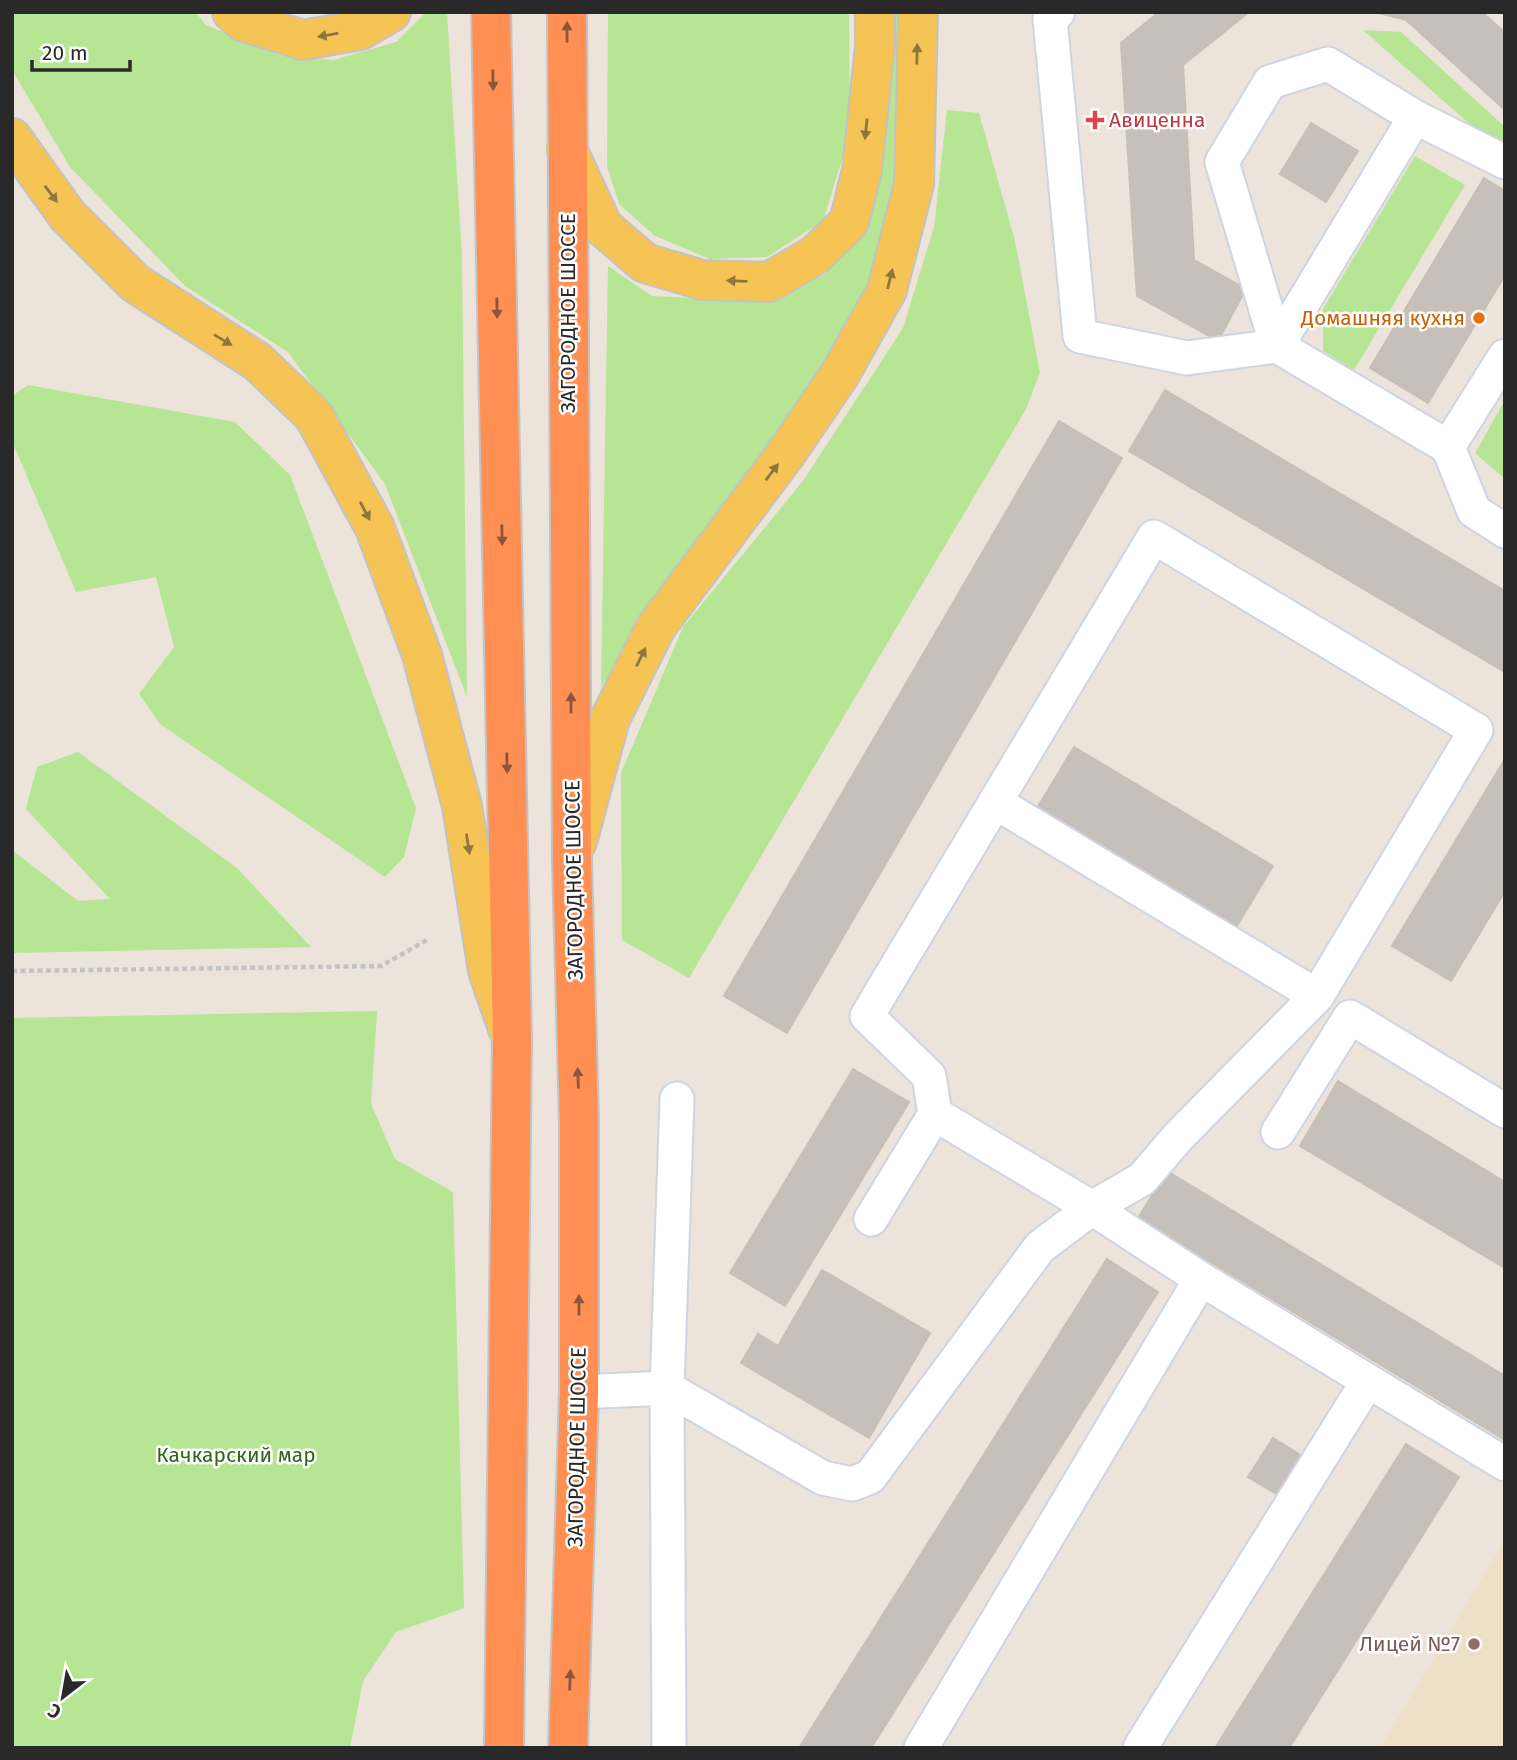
<svg xmlns="http://www.w3.org/2000/svg" width="1517" height="1760" viewBox="0 0 1517 1760" font-family="'Fira Sans',sans-serif">
  <style>
    .education { fill: #eedfc8 }
    .green { fill: #b6e594 }
    .building { fill: #c7c0ba; stroke: #c7bfb4; stroke-width: 2 }
    .lines { fill: none; stroke-linecap: round; stroke-linejoin: round }
    .minor-casing { stroke: #cfd4e3; stroke-width: 37 }
    .major-casing { stroke: #c3c3c3; stroke-width: 42 }
    .highway-casing { stroke: #c3c3c3; stroke-width: 42 }
    .path { stroke: #c3c3c3; stroke-width: 4.5; stroke-dasharray: 5 3.5; stroke-linecap: butt }
    .minor { stroke: #fff; stroke-width: 33 }
    .major { stroke: #f5c455; stroke-width: 38 }
    .highway { stroke: #ff8f52; stroke-width: 38 }
    .oneway { fill: #89573b }
    .oneway2 { fill: #8f763f }
    .health-dot { fill: #e0444e; stroke: #fff; stroke-width: 2.5 }
    .food-dot { fill: #e8710a; stroke: #fff; stroke-width: 2.5 }
    .education-dot { fill: #8d6e63; stroke: #fff; stroke-width: 2.5 }
    .labels { text-anchor: middle; stroke-width: 5; stroke-linejoin: round; paint-order: stroke }
    .health-label { font-size: 21px; fill: #be3a42; stroke: #fff; text-anchor: start }
    .street-label { font-size: 21px; fill: #292929; stroke: #fff }
    .food-label { font-size: 21px; fill: #c56008; stroke: #fff; text-anchor: end }
    .park-label { font-size: 21px; fill: #2e6817; stroke: #fff }
    .education-label { font-size: 21px; fill: #785e54; stroke: #fff; text-anchor: end }
  </style>
  <rect width="100%" height="100%" fill="#ece3da"/>
  <path class="education" d="M1505,1540V1748H1380Z"/>
  <path class="green" d="M12,12H195L206,25L279,55L333,60L396,42L426,12H447L462,258L467,697L385,484L288,352L185,286L70,167L12,70Z
    M608,12H849L850,133L823,221L767,257L710,259L655,236L619,204L607,166Z
    M886,12H902L894,220L859,311L786,428L658,594L601,688L608,266L652,296L768,302L825,274L864,230Z
    M1363,30L1401,32L1505,127V155Z
    M947,110L979,113L1015,241L1040,373L1026,409L689,978L622,940L621,773L683,627L803,481L903,328L934,227Z
    M1415,156L1465,185L1354,370L1323,351V309Z
    M28,385L235,422L290,475L416,808L404,857L385,877L160,724L139,694L174,647L156,577L76,592L12,441V396Z
    M1505,400V479L1475,453Z
    M78,752L237,868L311,947L12,953V850L78,901L110,899L26,809L37,767Z
    M377,1011L371,1104L395,1159L453,1192L464,1608L396,1632L363,1681L350,1748H12V1018Z"/>
  <path class="building" d="M1159,12H1249L1183,65L1194,260L1246,289L1218,341L1137,296L1121,43Z
    M1375,12H1482L1505,33V110L1406,20Z
    M1311,123L1358,151L1326,202L1280,174Z
    M1484,178L1505,191V275L1428,403L1370,368Z
    M1165,390L1505,591V672L1129,451Z
    M1059,421L1122,458L787,1033L724,996Z
    M1074,747L1273,866L1237,926L1038,807Z
    M1505,759V891L1451,981L1392,946Z
    M853,1069L909,1102L785,1306L730,1273Z
    M1338,1081L1505,1182V1268L1300,1146Z
    M1167,1171L1505,1376V1440L1138,1218Z
    M1107,1259L1158,1292L871,1748H799Z
    M822,1270L930,1333L869,1438L741,1363L758,1334L778,1346Z
    M1273,1438L1302,1456L1278,1495L1248,1477Z
    M1406,1444L1459,1477L1289,1748H1215Z"/>
  <g class="lines">
    <defs>
      <path id="minor" d="M1058,12L1050,19L1080,336L1187,358L1277,346L1448,447L1505,356
        M1277,346L1222,162L1270,82L1328,64L1415,117
        M1277,346L1415,117L1505,162
        M1448,447L1474,511L1505,531
        M995,802L1317,996
        M1278,1132L1350,1017L1505,1111
        M871,1219L935,1114L1092,1208L1201,1279
        M579,1392L667,1388L823,1478L852,1484L870,1477L1040,1247L1092,1208L1142,1179L1178,1137L1317,996L1476,730L1154,537L867,1016L929,1076L935,1114
        M669,1748L667,1388L677,1099
        M921,1748L1201,1279L1368,1381
        M1140,1748L1368,1381L1505,1464"/>
      <path id="major" d="M232,12L242,21L303,40L360,30L391,12
        M12,138L67,215L135,283L258,362L314,416L375,528L422,655L462,806L488,971L509,1031
        M567,149L603,227L645,263L702,280L769,282L815,255L849,222L862,170L875,46V12
        M577,842L610,719L656,627L785,455L840,374L887,290L914,184L918,12"/>
      <path id="highway" d="M491,12L512,1040L504,1748
        M567,12L572,861L579,1122V1392L568,1748"/>
    </defs>
    <use href="#minor" class="minor-casing"/>
    <use href="#major" class="major-casing"/>
    <use href="#highway" class="highway-casing"/>
    <path class="path" d="M12,971L381,966L427,940"/>
    <use href="#minor" class="minor"/>
    <use href="#major" class="major"/>
    <use href="#highway" class="highway"/>
  </g>
  <defs><path id="oneway-solid" d="M-6-.8H1V-3.2L6.5 0L1 3.2V.8H-6Z" transform="scale(1.75)"/></defs>
  <g class="oneway">
    <use href="#oneway-solid" transform="translate(567 32) rotate(-90)"/>
    <use href="#oneway-solid" transform="translate(493 80) rotate(89)"/>
    <use href="#oneway-solid" transform="translate(497 308) rotate(89)"/>
    <use href="#oneway-solid" transform="translate(502 535) rotate(89)"/>
    <use href="#oneway-solid" transform="translate(571 703) rotate(-90)"/>
    <use href="#oneway-solid" transform="translate(507 763) rotate(89)"/>
    <use href="#oneway-solid" transform="translate(578 1078) rotate(-92)"/>
    <use href="#oneway-solid" transform="translate(579 1305) rotate(-90)"/>
    <use href="#oneway-solid" transform="translate(570 1680) rotate(-88)"/>
  </g>
  <g class="oneway2">
    <use href="#oneway-solid" transform="translate(328 35) rotate(170)"/>
    <use href="#oneway-solid" transform="translate(917 54) rotate(-89)"/>
    <use href="#oneway-solid" transform="translate(866 129) rotate(96)"/>
    <use href="#oneway-solid" transform="translate(51 194) rotate(53)"/>
    <use href="#oneway-solid" transform="translate(890 279) rotate(-76)"/>
    <use href="#oneway-solid" transform="translate(737 281) rotate(-178)"/>
    <use href="#oneway-solid" transform="translate(223 340) rotate(31)"/>
    <use href="#oneway-solid" transform="translate(772 472) rotate(-53)"/>
    <use href="#oneway-solid" transform="translate(365 511) rotate(62)"/>
    <use href="#oneway-solid" transform="translate(641 657) rotate(-64)"/>
    <use href="#oneway-solid" transform="translate(468 844) rotate(81)"/>
  </g>
  <path class="health-dot" d="M1091.5 109.5h7v7h7v7h-7v7h-7v-7h-7v-7h7z"/>
  <circle class="food-dot" cx="1479" cy="318" r="7"/>
  <circle class="education-dot" cx="1474" cy="1644" r="7"/>
  <g class="labels">
    <g class="health-label">
      <text x="1109" y="127">Авиценна</text>
    </g>
    <g class="street-label">
      <text transform="translate(568 313) rotate(-90)" y="7">ЗАГОРОДНОЕ ШОССЕ</text>
      <text transform="translate(574 880) rotate(-91)" y="7">ЗАГОРОДНОЕ ШОССЕ</text>
      <text transform="translate(577 1447) rotate(-89)" y="7">ЗАГОРОДНОЕ ШОССЕ</text>
    </g>
    <g class="food-label">
      <text x="1465" y="325">Домашняя кухня</text>
    </g>
    <g class="park-label">
      <text x="236" y="1462">Качкарский мар</text>
    </g>
    <g class="education-label">
      <text x="1460" y="1651">Лицей №7</text>
    </g>
  </g>
  <rect width="1517" height="1760" fill="none" stroke="#292929" stroke-width="28"/>
  <g transform="translate(63 1697) rotate(211)" stroke="#ffffff" stroke-width="5" paint-order="stroke">
  <path d="M0-5L12 26L0 18L-12 26Z" fill="#292929"/>
  <text y="-10" font-size="19" font-weight="bold" text-anchor="middle" fill="#292929">С</text>
  </g>
  <path d="M32 60v10h98v-10" fill="none" stroke="#292929" stroke-width="3.5"/>
  <text x="42" y="60" font-size="21" fill="#292929" stroke="#ffffff" stroke-width="5" paint-order="stroke">20 m</text>
</svg>
